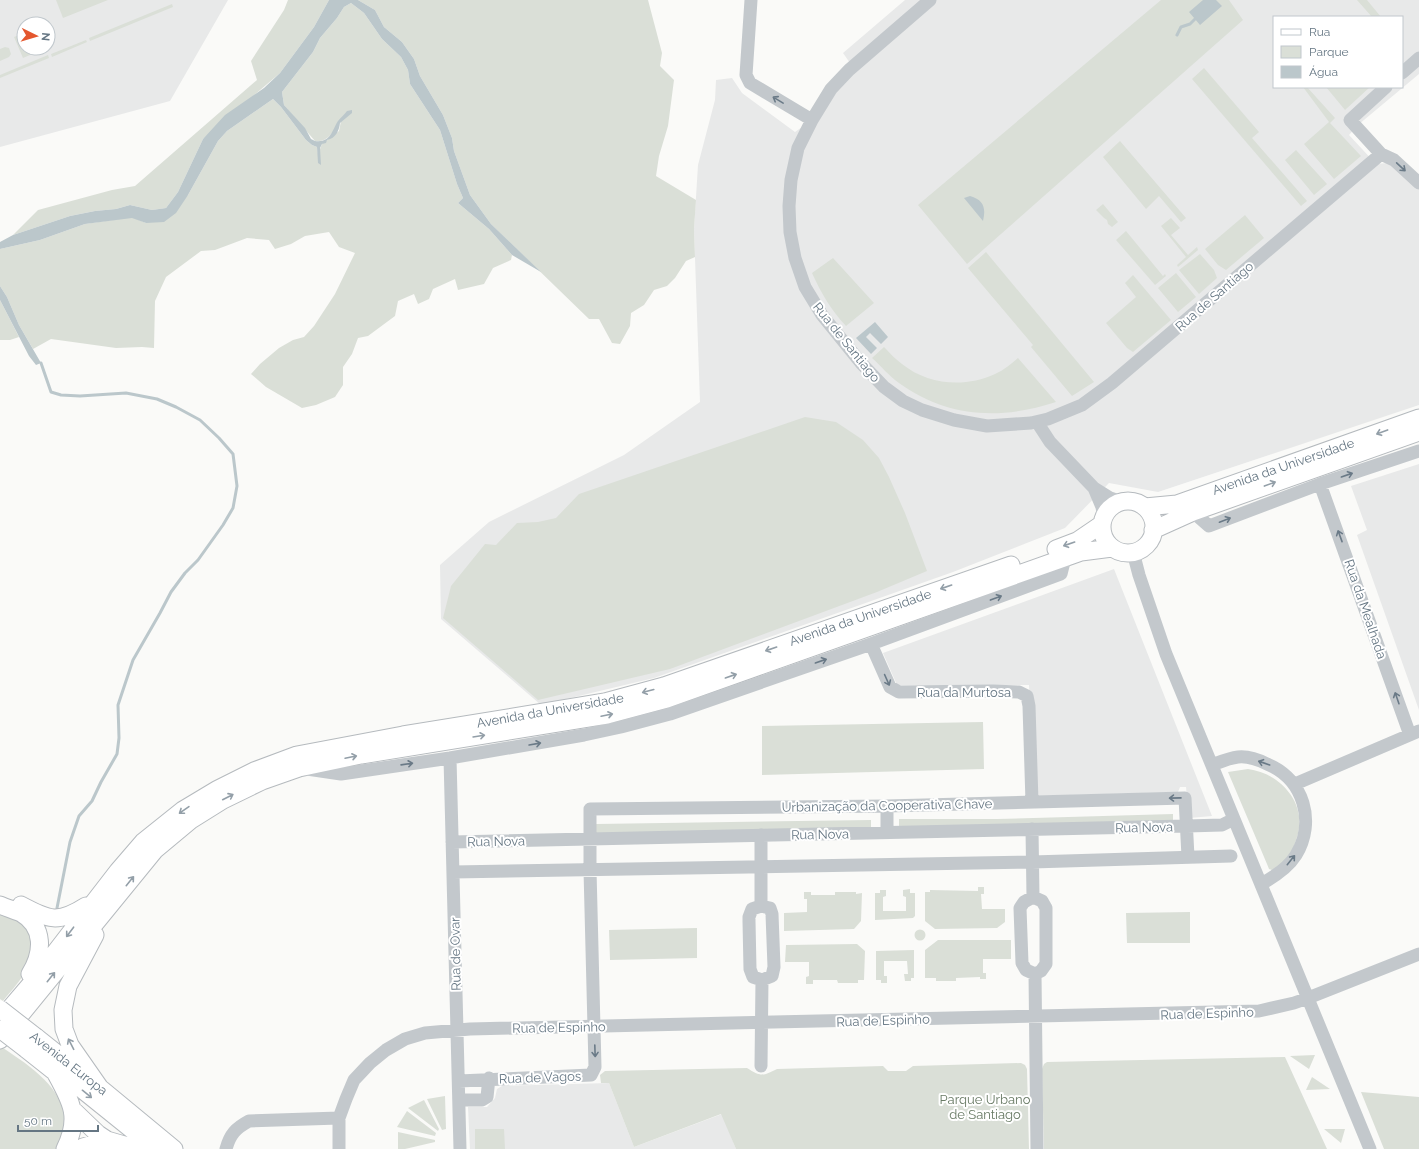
<svg xmlns="http://www.w3.org/2000/svg" width="1419" height="1149" viewBox="0 0 1419 1149" font-family="Raleway,sans-serif">
  <style>
    .built { fill: #e8e9e9; fill-rule: evenodd }
    .green { fill: #dadfd7 }
    .water { fill: #bbc7cb }
    .lines { fill: none; stroke-linecap: round; stroke-linejoin: round }
    .stream { stroke: #bbc7cb; stroke-width: 3 }
    .major-casing { stroke: #b5babe; stroke-width: 19 }
    .minor { stroke: #c3c8cc; stroke-width: 13 }
    .major { stroke: #fff; stroke-width: 17 }
    .major-bridge-casing { stroke: #b5babe; stroke-width: 19; stroke-linecap: butt }
    .major-bridge { stroke: #fff; stroke-width: 17 }
    .oneway { stroke: #6a7a87 }
    .oneway2 { stroke: #939fa8 }
    .labels { text-anchor: middle; stroke-width: 4; stroke-linejoin: round; paint-order: stroke }
    .street-label { font-size: 13px; fill: #657683; stroke: #fff }
    .park-label { font-size: 13px; fill: #687a64; stroke: #fff }
  </style>
  <rect width="100%" height="100%" fill="#fafaf8"/>
  <path class="built" d="M0,0H228L170,101L0,147ZM24,24H48V48H24Z
    M905,0H1419V74L1358,125L1349,135L1376,164L1387,163L1397,168L1419,189V405L1158,492L1109,483L1065,528L953,572L654,678L541,705L441,619L440,565L489,522L624,455L700,402L694,229L698,165L715,100L716,80L732,78L742,93L795,132L812,120L850,63L843,53ZM1274,17H1402V87H1274Z
    M1419,464V710L1357,535L1367,530L1351,486Z
    M1114,569L1212,816L1189,818L1186,787H1180L1178,792L1033,796L1029,685H897L883,653Z
    M609,1083L634,1147L722,1114L736,1149H470L468,1107H487L495,1098L497,1089L502,1086Z"/>
  <path class="green" d="M56,0H108L63,18Z
    M288,0H329L314,27L280,73L203,139L178,192L166,208L152,210L130,205L116,209L95,211L70,216L13,235L38,210L112,190L135,186L257,80L251,61L284,10Z
    M358,0H648L662,53L660,66L674,80L668,126L659,156L656,176L696,200L694,229L695,257L686,261L675,278L667,286L654,290L644,305L631,313L630,326L620,344L612,343L599,319H589L491,224L470,195L454,151L452,138L443,115L420,76L414,59L402,42L384,27L375,10Z
    M1161,0H1229L1243,20L967,264L918,205Z
    M1357,0H1367L1381,17H1372Z
    M351,3L364,13L382,39L401,57L408,70L410,84L440,130L457,184L463,198L458,203L489,229L512,255L511,260L493,268L484,284L458,290L455,279L433,289L429,299L418,304L414,294L398,301L395,316L368,336L358,338L352,354L343,367V385L335,397L316,405L302,408L266,387L251,374L260,364L279,348L293,340L304,337L314,326L335,294L355,253L339,247L329,232L305,236L291,244L275,249L269,240L247,238L215,250L201,251L166,277L155,301L154,348L142,347L116,348L51,339L33,349L19,325L7,297L0,286V249L40,240L85,224L132,217L146,223L188,195L218,141L227,131L273,99L281,107L306,140L312,145L317,147L318,154L322,144L339,131L341,121L338,122C334,132 327,143 315,141L284,105L282,92L313,52L320,38L337,18L344,7Z
    M172,4L173,7L90,41L89,38Z
    M24,33V48H35L37,52L23,58L14,37Z
    M86,40L87,42L52,57L51,54Z
    M5,47L9,48L11,54L9,57L0,61V49Z
    M48,55L49,58L0,78V75Z
    M1204,68L1259,132L1252,138L1307,201L1301,206L1192,79Z
    M1303,87H1307L1335,118L1330,123L1361,156L1334,179L1304,144L1329,122Z
    M1326,87H1370L1345,110Z
    M1120,141L1186,218L1181,222L1159,196L1146,209L1103,157Z
    M1296,150L1327,184L1314,195L1285,160Z
    M1103,204L1118,222L1112,227L1108,224L1107,220L1104,218L1096,210Z
    M1245,215L1264,238L1226,270L1218,265L1205,249Z
    M1171,218L1180,228L1171,235L1188,255L1197,247L1198,250L1178,267L1177,265L1186,257L1161,226Z
    M1126,231L1163,276L1165,274L1166,276L1155,285L1116,240Z
    M986,252L1094,382L1072,396L1031,347L1033,345L973,274L968,268Z
    M1200,254L1214,270L1217,278L1199,294L1179,270Z
    M833,258L874,303L846,326C831,310 821,293 812,273Z
    M1176,273L1196,297L1178,312L1158,288Z
    M1133,275L1171,320L1133,352L1127,348L1106,323L1136,297L1125,283Z
    M0,300L19,337L10,340H0Z
    M884,347C890,353 895,359 902,364C928,385 965,388 995,374C1004,370 1011,364 1018,358L1056,402C1001,420 947,418 899,383C889,376 881,366 872,358Z
    M805,417L836,422L863,440L879,458L889,477L905,513L927,571L877,592L670,669L538,700L443,618L451,586L485,544L496,545L517,523L538,522L556,518L579,494Z
    M983,722L984,769L762,775V726Z
    M1248,769C1280,773 1308,803 1297,837C1295,843 1294,848 1290,854C1285,860 1279,867 1272,870L1269,869L1267,864L1228,772Z
    M1173,814V822L899,829V819H997Z
    M871,820V829L596,834V824Z
    M978,887H984V894H981L982,909H1005V922L997,928L935,929L925,921V892H930V890L978,891Z
    M910,889V893H915V916L913,918L875,920V893H880V890H886V896L883,897V911H906V897L903,896V890Z
    M804,892H811V895H835V892H856V894L862,893L861,921L854,929L784,931V913L807,912V899H804Z
    M1190,912V943H1127L1126,913Z
    M0,915C23,918 33,930 31,953C31,957 31,962 29,965C24,977 11,991 3,1001L0,999Z
    M697,928V958L610,960L609,930Z
    M914.5 935a5.5 5.5 0 1 1 11 0a5.5 5.5 0 1 1-11 0Z
    M938,940H1011V959H983V973H986V979H980V977L956,978V981H936V978H925V950Z
    M857,944L865,951L864,980H858V983H838L837,980H813V984H806V977L809,976V962H785L786,945Z
    M914,950V978H911V981H905L904,974H908L907,961H884V976H887V983H881V980H876V951Z
    M0,1046C24,1062 60,1084 64,1115C66,1125 62,1139 59,1149H0Z
    M1315,1055L1309,1069L1290,1056Z
    M1285,1057L1327,1149H1044L1042,1069L1044,1064L1047,1062Z
    M1021,1063L1025,1065L1027,1069L1029,1149H736L721,1114L634,1147L609,1083H601L600,1075L605,1071L747,1068C761,1077 763,1076 777,1069L883,1066L888,1071H906L913,1066Z
    M1312,1077L1330,1089L1306,1090Z
    M1361,1092L1419,1097V1149H1384Z
    M445,1096L446,1129L442,1130L427,1099Z
    M424,1100L439,1129L438,1131L408,1108Z
    M407,1111L436,1133L435,1136L397,1127Z
    M475,1129H504L505,1149H475Z
    M1324,1129H1345L1341,1143Z
    M398,1132L435,1140V1142L405,1149H398Z"/>
  <path class="water" d="M329,0H358L375,10L384,27L402,42L414,59L420,76L443,115L452,138L454,151L470,195L491,224L541,272L512,255L489,229L458,203L463,198L457,184L440,130L410,84L408,70L401,57L382,39L364,13L351,3L344,7L337,18L320,38L313,52L282,92L284,105L305,128L311,139L315,141C331,143 332,130 338,121C341,117 345,114 347,111L352,110V113L340,123C339,131 336,138 327,140L326,143L322,144L320,148L321,165L318,163L317,147L312,145L306,140L281,107L273,99L227,131L218,141L188,195L176,213L164,222L146,223L132,218L85,224L40,240L0,249V242L13,235L70,216L95,211L116,209L130,205L152,210L166,208L178,192L203,139L225,115L264,88L280,73L314,27Z
    M1203,0H1216L1222,6L1200,25L1189,12Z
    M970,196C984,200 986,208 983,221L964,198Z
    M0,286L7,297L19,325L41,363L36,365L29,356L0,300Z
    M875,322L888,337L881,344L870,333L866,337L877,348L871,354L856,338Z"/>
  <g class="lines">
    <path class="stream" d="M1177,35L1181,27L1190,24L1195,19
      M41,363L51,392L61,395L80,396L126,393L157,399L176,407L200,420L219,438L233,454L237,486L233,508L223,525L198,560L185,573L171,592L160,613L133,660L118,705L119,738L117,754L101,782L92,801L79,816L70,842L57,908"/>
    <defs>
      <path id="major" d="M1102 527a26 26 0 1 1 52 0a26 26 0 1 1-52 0Z
        M1145,507L1177,504L1419,418
        M1153,530L1193,512L1419,432
        M1056,549L1077,541L1102,524
        M0,905C7,908 14,910 21,913C45,927 43,953 30,974
        M21,905C49,920 58,924 86,906
        M95,935L68,986L63,1010L64,1029L70,1045L100,1088
        M0,1020L30,985L118,871L143,842L183,810L218,789L254,771L297,755L403,735L605,702L664,686L1011,565
        M36,1037L100,1088L174,1149
        M0,1040L155,850L191,820L223,800L262,781L299,768L361,755L607,715L667,699L1081,552L1112,548
        M26,1049L55,1072L74,1083L156,1149
        M55,1072C71,1101 81,1117 65,1149
        M73,1110L98,1134L107,1140L138,1149
        M80,1149L83,1147L107,1140"/>
    </defs>
    <use href="#major" class="major-casing"/>
    <path class="minor" d="M751,0L746,75L750,83L812,120
      M930,0L849,70L831,89L812,120L798,148L791,180L789,206L790,232L795,258L805,287L822,315L861,363L884,387L903,401L922,410L954,420L987,426L1031,423L1048,419L1082,405L1112,383L1381,154
      M1402,73L1419,58
      M1386,87L1350,120L1381,154L1394,160L1419,183
      M1037,422L1050,442L1094,488L1110,498L1122,502
      M1320,484L1410,735
      M1094,488L1102,507L1104,519
      M1193,512L1209,526L1320,484L1419,451
      M1133,552L1139,575L1166,654L1370,1149
      M871,644L890,687L899,692L993,691L1019,692L1027,696L1029,706L1032,802
      M450,758L460,1149
      M1212,765C1220,762 1229,758 1238,757C1247,756 1259,760 1267,764C1304,779 1316,822 1296,855C1288,868 1274,877 1261,884
      M307,769L341,774L450,758L584,735L621,727L670,714L871,644L1061,574L1065,558
      M1295,784L1419,731
      M1032,829L1033,897
      M887,833V806
      M761,835V906
      M452,842L1187,826L1222,825L1234,819
      M453,872L1032,862L1231,856
      M1033,897L1042,901L1046,908V964L1041,971L1035,974L1026,970L1022,963L1020,908L1024,902Z
      M761,906L770,908L772,914L774,967L772,976L762,980L753,977L750,969L749,921V917L752,909Z
      M1035,974L1037,1149
      M761,1066L762,980
      M459,1081L591,1075L595,1067L590,870V809L887,806L1185,798L1188,857
      M459,1100H482L487,1097L489,1078
      M226,1149C230,1134 236,1128 249,1121L339,1118
      M339,1149V1118L346,1099L354,1080L370,1063L386,1050L405,1039L425,1033L470,1029L1259,1011L1294,1003L1308,998L1419,954"/>
    <use href="#major" class="major"/>
    <defs>
      <path id="major-bridge" d="M0,1009L36,1037
        M0,1029L26,1049"/>
    </defs>
    <use href="#major-bridge" class="major-bridge-casing"/>
    <use href="#major-bridge" class="major-bridge"/>
  </g>
  <defs><path id="oneway-shaft" d="M-6 0H5M1.5-3L5.5 0L1.5 3" fill="none" stroke-width="1.6" stroke-linecap="round" stroke-linejoin="round"/></defs>
  <g class="oneway">
    <use href="#oneway-shaft" transform="translate(778 100) rotate(-149)"/>
    <use href="#oneway-shaft" transform="translate(1401 167) rotate(43)"/>
    <use href="#oneway-shaft" transform="translate(1347 475) rotate(-19)"/>
    <use href="#oneway-shaft" transform="translate(1225 520) rotate(-21)"/>
    <use href="#oneway-shaft" transform="translate(1340 536) rotate(-110)"/>
    <use href="#oneway-shaft" transform="translate(996 598) rotate(-20)"/>
    <use href="#oneway-shaft" transform="translate(821 661) rotate(-19)"/>
    <use href="#oneway-shaft" transform="translate(887 680) rotate(66)"/>
    <use href="#oneway-shaft" transform="translate(1397 698) rotate(-109)"/>
    <use href="#oneway-shaft" transform="translate(535 744) rotate(-10)"/>
    <use href="#oneway-shaft" transform="translate(1264 763) rotate(-161)"/>
    <use href="#oneway-shaft" transform="translate(407 764) rotate(-8)"/>
    <use href="#oneway-shaft" transform="translate(1175 798) rotate(179)"/>
    <use href="#oneway-shaft" transform="translate(1291 860) rotate(-51)"/>
    <use href="#oneway-shaft" transform="translate(595 1051) rotate(88)"/>
  </g>
  <g class="oneway2">
    <use href="#oneway-shaft" transform="translate(1382 432) rotate(160)"/>
    <use href="#oneway-shaft" transform="translate(1270 484) rotate(-20)"/>
    <use href="#oneway-shaft" transform="translate(1069 544) rotate(161)"/>
    <use href="#oneway-shaft" transform="translate(946 587) rotate(161)"/>
    <use href="#oneway-shaft" transform="translate(771 649) rotate(161)"/>
    <use href="#oneway-shaft" transform="translate(731 676) rotate(-19)"/>
    <use href="#oneway-shaft" transform="translate(648 691) rotate(165)"/>
    <use href="#oneway-shaft" transform="translate(607 715) rotate(-12)"/>
    <use href="#oneway-shaft" transform="translate(479 736) rotate(-9)"/>
    <use href="#oneway-shaft" transform="translate(351 757) rotate(-12)"/>
    <use href="#oneway-shaft" transform="translate(228 797) rotate(-27)"/>
    <use href="#oneway-shaft" transform="translate(184 810) rotate(145)"/>
    <use href="#oneway-shaft" transform="translate(130 881) rotate(-51)"/>
    <use href="#oneway-shaft" transform="translate(70 932) rotate(127)"/>
    <use href="#oneway-shaft" transform="translate(51 977) rotate(-51)"/>
    <use href="#oneway-shaft" transform="translate(71 1044) rotate(-117)"/>
    <use href="#oneway-shaft" transform="translate(87 1094) rotate(39)"/>
  </g>
  <g class="labels">
    <g class="street-label">
      <text transform="translate(1214 296) rotate(-41)" y="5">Rua de Santiago</text>
      <text transform="translate(847 342) rotate(51)" y="5">Rua de Santiago</text>
      <text transform="translate(1283 466) rotate(-19)" y="5">Avenida da Universidade</text>
      <text transform="translate(1366 609) rotate(71)" y="5">Rua da Mealhada</text>
      <text transform="translate(860 617) rotate(-19)" y="5">Avenida da Universidade</text>
      <text x="964" y="697">Rua da Murtosa</text>
      <text transform="translate(550 710) rotate(-10)" y="5">Avenida da Universidade</text>
      <text transform="translate(887 805) rotate(-1)" y="5">Urbanização da Cooperativa Chave</text>
      <text transform="translate(1144 827) rotate(-1)" y="5">Rua Nova</text>
      <text transform="translate(820 834) rotate(-1)" y="5">Rua Nova</text>
      <text transform="translate(496 841) rotate(-1)" y="5">Rua Nova</text>
      <text transform="translate(455 954) rotate(-91)" y="5">Rua de Ovar</text>
      <text transform="translate(1207 1013) rotate(-2)" y="5">Rua de Espinho</text>
      <text transform="translate(883 1020) rotate(-2)" y="5">Rua de Espinho</text>
      <text transform="translate(559 1027) rotate(-1)" y="5">Rua de Espinho</text>
      <text transform="translate(69 1063) rotate(38)" y="5">Avenida Europa</text>
      <text transform="translate(540 1077) rotate(-2)" y="5">Rua de Vagos</text>
    </g>
    <g class="park-label">
      <text x="985" y="1104">Parque Urbano<tspan x="985" dy="15">de Santiago</tspan></text>
    </g>
  </g>
  <rect x="1273" y="16" width="130" height="72" fill="#ffffff" stroke="#c1c8cd"/>
  <rect x="1281" y="29" width="20" height="6" fill="#ffffff" stroke="#c1c8cd"/>
  <text x="1309" y="36" font-size="12" fill="#657683">Rua</text>
  <rect x="1281" y="46" width="20" height="12" fill="#dadfd7" stroke="#c1c8cd"/>
  <text x="1309" y="56" font-size="12" fill="#657683">Parque</text>
  <rect x="1281" y="66" width="20" height="12" fill="#bbc7cb" stroke="#c1c8cd"/>
  <text x="1309" y="76" font-size="12" fill="#657683">Água</text>
  <g transform="translate(36 36) rotate(95)"><circle r="19" fill="#ffffff" stroke="#c1c8cd"/>
  <path d="M0-3L7 15L0 10L-7 15Z" fill="#e4572e"/>
  <text y="-6" font-size="11" font-weight="bold" text-anchor="middle" fill="#657683">N</text>
  </g>
  <path d="M18 1125v6h80v-6" fill="none" stroke="#657683" stroke-width="2"/>
  <text x="24" y="1125" font-size="12" fill="#657683" stroke="#ffffff" stroke-width="3" paint-order="stroke">50 m</text>
</svg>
